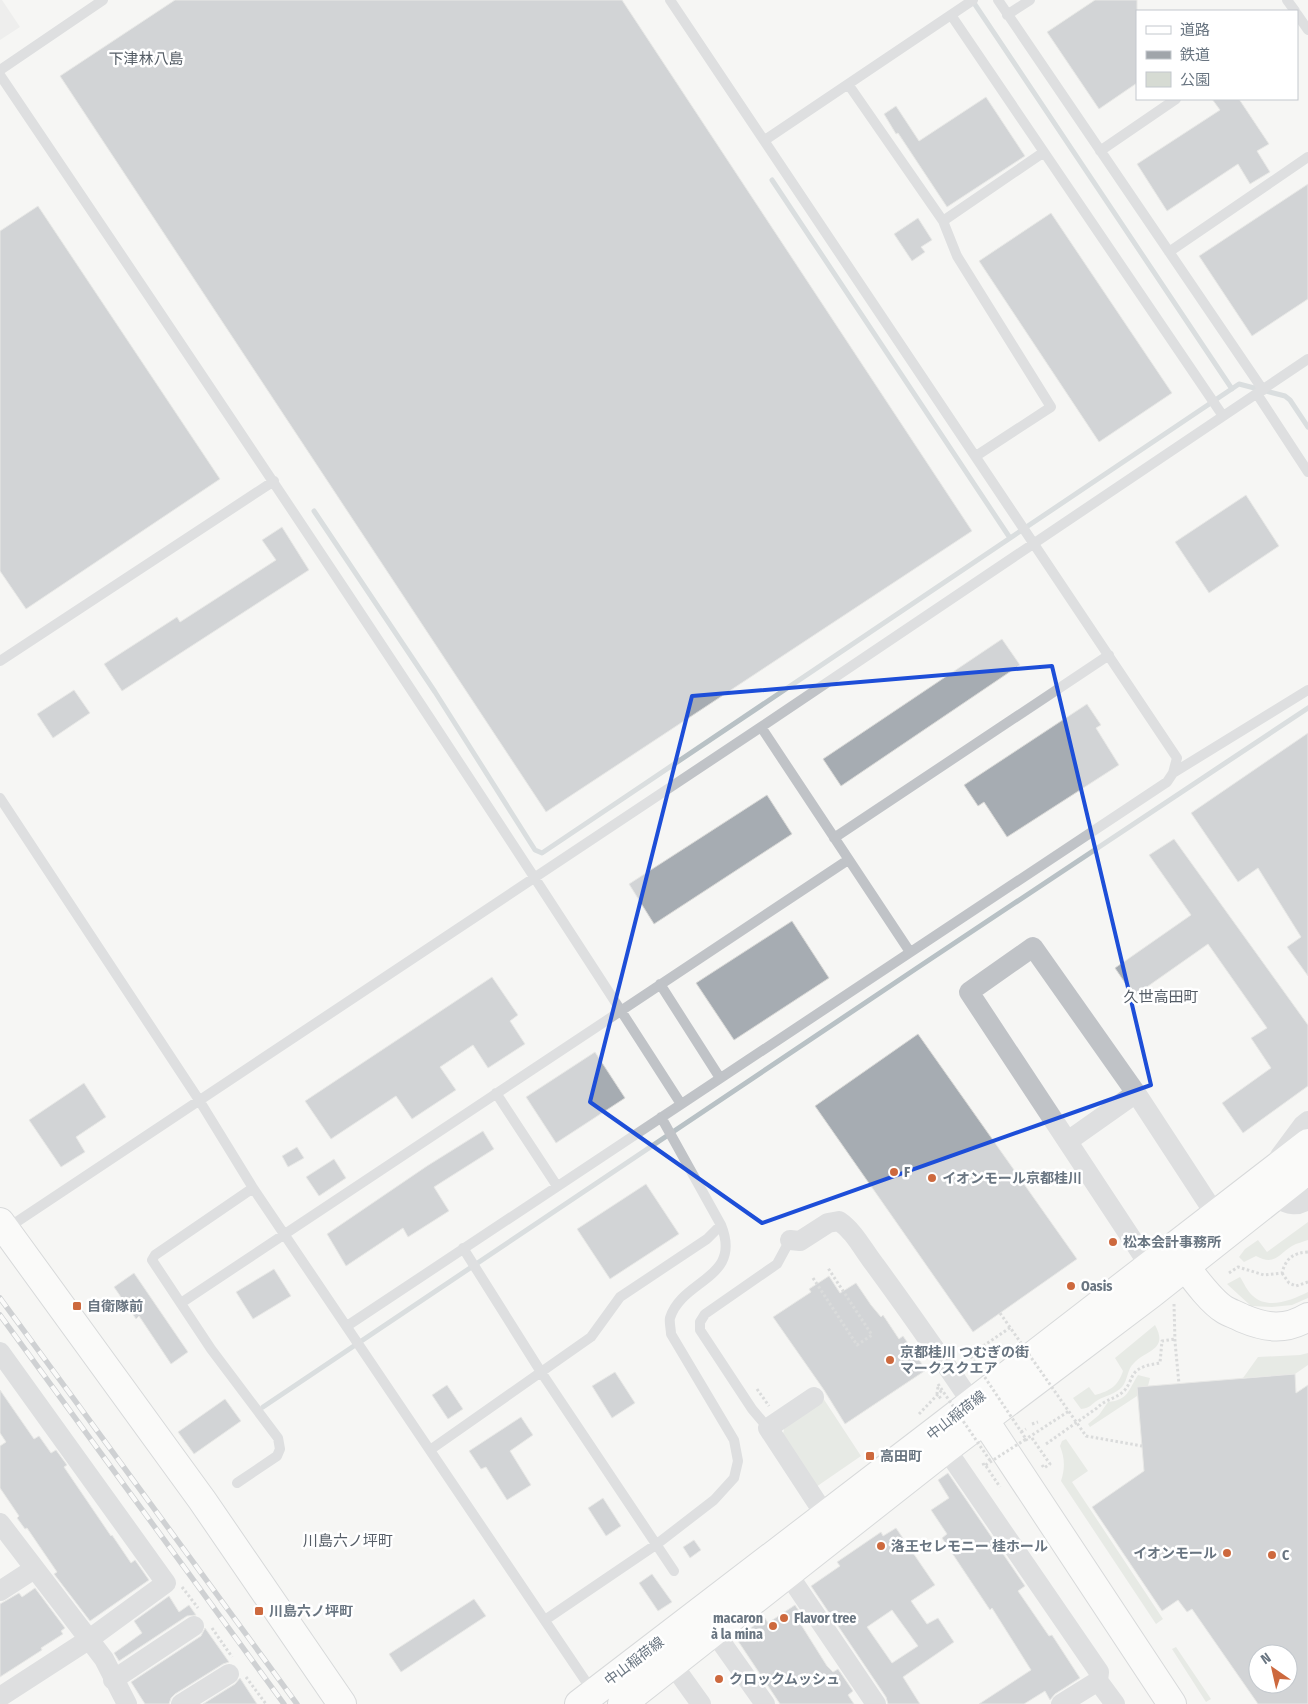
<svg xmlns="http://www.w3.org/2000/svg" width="1308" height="1704" viewBox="0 0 1308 1704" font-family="'Fira Sans Condensed','Noto Sans JP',sans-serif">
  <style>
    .built { fill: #e4e5e4 }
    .green { fill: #d6dbd3 }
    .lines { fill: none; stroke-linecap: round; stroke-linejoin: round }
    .stream { stroke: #b8c1c5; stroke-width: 5 }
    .building { fill: #a6acb2; stroke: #d8d8d6; fill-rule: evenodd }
    .secondary-casing { stroke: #b3b7bb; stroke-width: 30 }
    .path { stroke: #b8bbbd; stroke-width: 3; stroke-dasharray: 2.5 2.5; stroke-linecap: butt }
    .lane { stroke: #c0c3c7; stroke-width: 10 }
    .street { stroke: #c0c3c7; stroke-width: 20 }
    .secondary { stroke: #fff; stroke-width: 28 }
    .rail-casing { stroke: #a0a5aa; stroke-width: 5.5 }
    .rail { stroke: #fff; stroke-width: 4; stroke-dasharray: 11; stroke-linecap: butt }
    .path-bridge { stroke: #b8bbbd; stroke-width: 3; stroke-dasharray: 2.5 2.5; stroke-linecap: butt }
    .marked { fill: none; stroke: #1d4ed8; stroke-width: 4; stroke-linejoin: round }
    .poi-dot { fill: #cd693e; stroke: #fff; stroke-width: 2 }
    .labels { text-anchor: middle; stroke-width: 5; stroke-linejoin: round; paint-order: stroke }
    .poi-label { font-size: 14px; font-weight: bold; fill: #697581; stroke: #fff; text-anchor: start }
    .street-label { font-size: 14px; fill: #697581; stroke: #fff }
    .neighbourhood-label { font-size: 15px; fill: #565e67; stroke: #fff }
  </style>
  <rect width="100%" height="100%" fill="#f6f6f4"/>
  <path class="built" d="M0,0H2L20,27L0,40Z"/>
  <path class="green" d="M1308,1222V1240C1303,1242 1297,1243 1292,1246C1278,1255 1274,1266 1256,1256L1244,1262L1239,1257L1245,1249L1258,1240L1267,1252Z
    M1240,1277C1244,1283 1247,1291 1253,1296C1268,1310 1292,1300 1308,1292V1298L1292,1305L1272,1307L1251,1306L1227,1284Z
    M1155,1325C1169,1350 1146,1350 1134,1363C1127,1369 1128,1380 1122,1387C1115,1394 1105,1396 1098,1400C1091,1404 1091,1408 1081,1409L1073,1398L1089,1387L1095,1395C1110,1391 1118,1386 1123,1371L1115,1358Z
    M1308,1353V1365L1295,1374L1243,1378L1258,1357L1300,1355Z
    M1138,1375L1150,1378L1148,1386L1137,1387V1396L1090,1427L1088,1424L1099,1415L1108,1402C1129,1400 1128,1390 1138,1375Z
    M823,1398L861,1456L816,1487L782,1438L785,1425Z
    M1066,1439L1088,1471L1072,1482L1163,1619L1156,1624L1061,1481C1065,1468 1065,1459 1060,1446L1062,1441Z
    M1176,1647L1211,1699L1206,1702L1172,1649Z"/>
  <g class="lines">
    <path class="stream" d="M972,0L1232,389
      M772,180L1010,538
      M314,511L435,692L535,850L542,853L1239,384L1285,396L1290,400L1308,427
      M263,1407L917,968L1308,708"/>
  </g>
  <path class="building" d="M175,0H622L972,531L546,812L60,76Z
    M1095,0H1137V83L1099,109L1047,32Z
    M986,97L1025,156L947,207L898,133L896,134L884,114L896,106L919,141Z
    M1212,99H1239L1269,144L1257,151L1270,172L1250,184L1238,164L1167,211L1137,164L1220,110Z
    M1308,184V299L1252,336L1199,256Z
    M38,206L220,479L26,609L0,571V231Z
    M1051,213L1172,393L1099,442L979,261Z
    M918,218L932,240L921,247L925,252L912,261L894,234Z
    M1246,495L1279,546L1209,593L1175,542Z
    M282,527L309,570L122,691L104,664L177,617L180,622L276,560L262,540Z
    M1002,639L1020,665L841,786L823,759Z
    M74,690L90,713L53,738L37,714Z
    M1087,704L1101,725L1096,728L1119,765L1007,837L984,802L978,806L964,785Z
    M1308,733V976L1287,947L1301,937L1258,868L1238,882L1191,813Z
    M767,795L792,834L654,924L629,884Z
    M1174,839L1308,1025V1086L1243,1133L1222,1103L1271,1068L1251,1038L1267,1028L1208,944L1134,996L1115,968L1191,915L1149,855Z
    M792,921L829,978L734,1040L696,983Z
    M492,977L518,1015L510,1021L525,1044L488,1068L473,1045L440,1067L456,1090L412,1119L396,1096L331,1139L305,1101Z
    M918,1034L1077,1259L973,1332L815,1106Z
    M595,1052L625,1098L556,1143L526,1097Z
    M84,1083L106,1117L76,1137L85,1152L61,1167L29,1120Z
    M483,1131L494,1149L434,1187L449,1211L408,1237L403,1228L346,1266L327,1234L427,1166Z
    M297,1147L304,1158L288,1167L282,1156Z
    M334,1159L346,1178L319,1196L306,1177Z
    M646,1184L679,1234L610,1279L577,1229Z
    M274,1269L291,1296L253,1319L236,1292Z
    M134,1273L188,1352L171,1364L139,1316L136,1319L114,1287Z
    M829,1276L840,1293L856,1283L871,1305L881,1317L883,1315L899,1339L903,1336L926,1370L845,1424L824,1390L773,1317L811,1292L809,1289Z
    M615,1372L635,1403L612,1418L592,1386Z
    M1295,1374L1296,1393L1308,1385V1704H1258L1192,1609L1187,1612L1178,1600L1162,1611L1092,1507L1144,1471L1137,1387ZM1258,1654H1288V1684H1258Z
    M447,1385L463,1409L448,1419L432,1395Z
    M0,1390L34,1439L39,1436L51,1453L56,1450L67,1465L64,1467L111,1536L112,1535L131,1563L135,1560L149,1580L90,1621L54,1574L57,1572L27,1528L25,1529L17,1518L19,1516L0,1488V1446L6,1442L0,1433Z
    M225,1399L241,1421L194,1454L178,1432Z
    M521,1417L533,1435L510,1451L531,1485L507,1500L486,1467L481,1469L469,1451Z
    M948,1473L1025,1586L1018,1591L1049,1636L1052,1635L1080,1678L1055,1694L1050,1700L1045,1691L1024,1704H979L1031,1670L992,1608L990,1610L942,1538L947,1534L931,1510L949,1498L938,1480Z
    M603,1498L621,1526L606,1536L588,1508Z
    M896,1528L935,1585L911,1601L927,1624L938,1618L954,1642L903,1677L920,1704H888L886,1697L811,1586L840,1566L837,1562L881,1532L883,1536ZM892,1610L918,1646L892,1663L867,1627Z
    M694,1540L701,1550L690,1558L683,1547Z
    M652,1574L672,1602L658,1611L639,1583Z
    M35,1588L65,1628L61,1631L63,1634L41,1648L42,1650L0,1677V1604L19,1593L22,1597Z
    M169,1596L179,1612L189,1605L196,1615L187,1616L119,1661L114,1653L142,1633L134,1621Z
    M474,1599L486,1616L401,1672L389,1654Z
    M795,1605L805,1620L800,1623L827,1666L833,1672L838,1669L853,1691L848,1695L854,1704H780L736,1638L765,1618L768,1623Z
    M205,1628L229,1662L223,1664L175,1694L171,1698L169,1704H145L131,1682L201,1636Z
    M240,1678L257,1704H203L235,1684Z"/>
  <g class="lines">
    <defs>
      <path id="secondary" d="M0,1222L202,1500L342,1704
        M1174,1252C1187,1268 1208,1300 1225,1310C1230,1313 1237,1315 1242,1318C1266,1328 1285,1331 1308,1317
        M974,1406L985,1421L1172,1704
        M579,1704L934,1432L1308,1143
        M622,1704L946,1449L1151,1294L1308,1170"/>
    </defs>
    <use href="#secondary" class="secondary-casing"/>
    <path class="path" d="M1229,1273L1238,1267L1264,1275L1282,1273C1286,1258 1293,1253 1308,1252
      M1282,1273L1289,1283L1296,1286L1308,1282
      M813,1278L857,1345L872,1335L828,1268
      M1174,1304L1175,1342L1179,1384
      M938,1387L937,1393L941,1399
      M757,1389L769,1406
      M1032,1424L1038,1422
      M1021,1432L1026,1429
      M1032,1438L1050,1464L1044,1468L1042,1465
      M1027,1441L1026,1439L1069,1411
      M1046,1444L1097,1408C1107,1398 1116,1399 1124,1391C1128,1387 1130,1381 1132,1377C1137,1366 1149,1365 1160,1363L1162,1341L1175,1339
      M986,1466L1000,1487
      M182,1587L198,1608
      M212,1628L232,1657
      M246,1677L266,1704"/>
    <path class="lane" d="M998,0L1263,390
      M1287,0L1295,11
      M1297,14L1308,30
      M951,15L1223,416
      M1007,15L1030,0
      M0,70L103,0
      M0,75C230,416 459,758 681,1104
      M848,84L943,221L957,256L1051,407L976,456
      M765,140L973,0
      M1100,151L1176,99
      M943,221L1044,152
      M1169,252L1308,157
      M1257,394L1308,472
      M0,661L274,481
      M761,727L910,952
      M1173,773L1308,690
      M0,798L199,1100L253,1188L593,1692
      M834,838L1109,655
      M660,984L720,1078
      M496,1093L557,1186
      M6,1229L761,727L1308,359
      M463,1248L541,1372L674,1571
      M181,1303L848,860
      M347,1326L1167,782L1173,773L1177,758L670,0
      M768,1428L752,1409L700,1330V1322L705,1314L777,1264L790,1240
      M430,1450L591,1337L620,1297L707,1239L721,1225
      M237,1483L277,1456L280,1449L278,1438L211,1349L152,1260L155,1255L253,1188
      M545,1620L657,1544L714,1500L734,1478L738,1461L734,1440L671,1334C671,1329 669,1322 670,1318C682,1279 743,1279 721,1225L661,1117"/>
    <path class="street" d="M1068,1141L1136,1093
      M1280,1156L1303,1125L1308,1121
      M1273,1197C1286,1203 1296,1209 1308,1199
      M790,1240L800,1241L828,1223L839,1221C855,1232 863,1250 875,1265C908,1310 940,1356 972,1403
      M1149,1265L969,992L1033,947L1136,1093L1215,1214
      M0,1352L166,1583L88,1640L0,1697
      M814,1397L768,1428L825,1515
      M946,1449L1099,1672L1098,1681L1115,1704
      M0,1523L104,1659L127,1704
      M788,1574L876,1704
      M0,1591L34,1569
      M714,1632L765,1704
      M673,1665L701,1704
      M113,1680L194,1626
      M181,1704L229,1674
      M1061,1704L1098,1681"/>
    <use href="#secondary" class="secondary"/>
    <defs>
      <path id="rail" d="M0,1298L297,1704
        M0,1315L284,1704"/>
    </defs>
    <use href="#rail" class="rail-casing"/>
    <use href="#rail" class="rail"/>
    <path class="path-bridge" d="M1000,1313L1086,1436L1142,1446
      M938,1384L991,1462
      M919,1414L942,1390
      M983,1463L984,1466L1026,1439L970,1355L1011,1327"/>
  </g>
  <path d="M0 0H1308V1704H0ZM1052,666L1151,1085L762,1223L590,1102L692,696Z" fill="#f6f6f4" fill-opacity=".55" fill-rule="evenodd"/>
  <path class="marked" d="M1052,666L1151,1085L762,1223L590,1102L692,696Z"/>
  <g class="poi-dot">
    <circle cx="894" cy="1172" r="5"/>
    <circle cx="932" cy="1178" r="5"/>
    <circle cx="1113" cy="1242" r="5"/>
    <circle cx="1071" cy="1286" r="5"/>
    <rect x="72" y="1301" width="10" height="10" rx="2.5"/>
    <circle cx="890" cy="1360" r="5"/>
    <rect x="865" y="1451" width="10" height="10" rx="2.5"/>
    <circle cx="881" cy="1546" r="5"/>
    <circle cx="1227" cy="1553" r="5"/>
    <circle cx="1272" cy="1555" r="5"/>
    <rect x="254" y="1606" width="10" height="10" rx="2.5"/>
    <circle cx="784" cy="1618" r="5"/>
    <circle cx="773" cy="1626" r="5"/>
    <circle cx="719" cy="1679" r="5"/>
  </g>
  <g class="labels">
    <g class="poi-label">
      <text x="904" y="1177">F</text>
      <text x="942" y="1183">イオンモール京都桂川</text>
      <text x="1123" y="1247">松本会計事務所</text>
      <text x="1081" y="1291">Oasis</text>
      <text x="87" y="1311">自衛隊前</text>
      <text x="900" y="1357">京都桂川 つむぎの街<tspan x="900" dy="16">マークスクエア</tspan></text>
      <text x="880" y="1461">高田町</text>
      <text x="891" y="1551">洛王セレモニー 桂ホール</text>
      <text x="1217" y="1558" text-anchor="end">イオンモール</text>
      <text x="1282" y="1560">C</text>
      <text x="269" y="1616">川島六ノ坪町</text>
      <text x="763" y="1623" text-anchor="end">macaron<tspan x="763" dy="16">à la mina</tspan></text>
      <text x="794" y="1623">Flavor tree</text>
      <text x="729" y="1684">クロックムッシュ</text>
    </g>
    <g class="street-label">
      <text transform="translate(956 1415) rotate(-38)" y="5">中山稲荷線</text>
      <text transform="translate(634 1661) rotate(-37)" y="5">中山稲荷線</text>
    </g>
    <g class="neighbourhood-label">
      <text x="146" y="64">下津林八島</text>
      <text x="1161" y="1002">久世高田町</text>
      <text x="348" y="1546">川島六ノ坪町</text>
    </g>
  </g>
  <rect x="1136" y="10" width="162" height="90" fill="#ffffff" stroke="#c3c8cd"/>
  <rect x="1146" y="26" width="25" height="8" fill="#ffffff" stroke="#c3c8cd"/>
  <text x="1180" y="35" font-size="15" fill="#697581">道路</text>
  <rect x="1146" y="51" width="25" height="8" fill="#a0a5aa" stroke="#c3c8cd"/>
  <text x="1180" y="60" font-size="15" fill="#697581">鉄道</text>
  <rect x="1146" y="72" width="25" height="15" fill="#d6dbd3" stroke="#c3c8cd"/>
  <text x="1180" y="85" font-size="15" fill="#697581">公園</text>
  <g transform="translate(1273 1669) rotate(326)"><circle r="24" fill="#ffffff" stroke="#c3c8cd"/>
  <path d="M0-4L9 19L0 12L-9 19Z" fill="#cd693e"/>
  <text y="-8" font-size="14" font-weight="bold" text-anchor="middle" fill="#697581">N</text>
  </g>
</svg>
